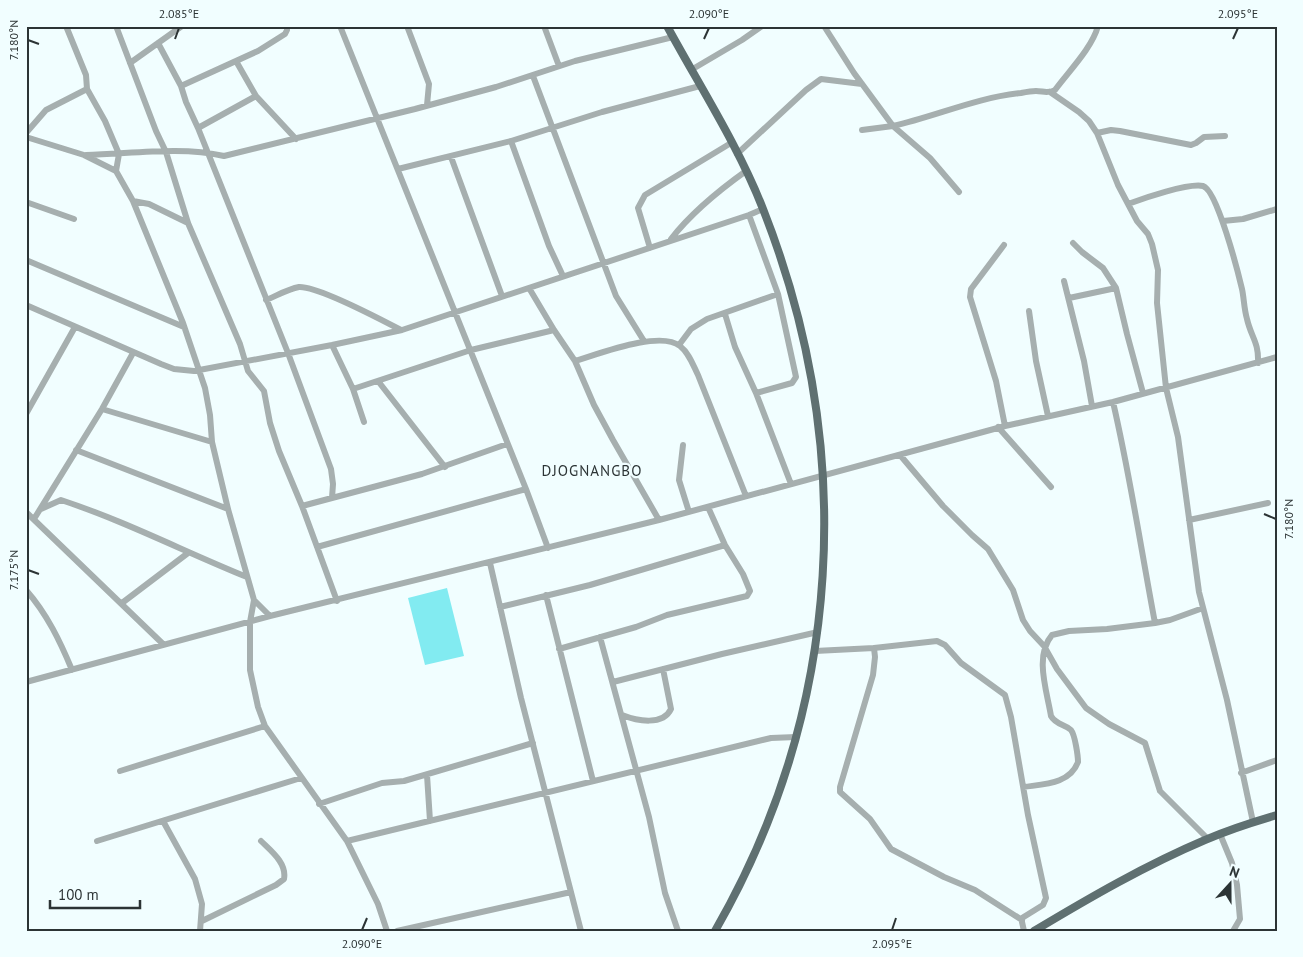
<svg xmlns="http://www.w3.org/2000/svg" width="1303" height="957" viewBox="0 0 1303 957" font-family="'PT Sans',sans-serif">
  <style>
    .green { fill: #82ebf1 }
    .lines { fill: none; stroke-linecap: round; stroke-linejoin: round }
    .minor { stroke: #a6afaf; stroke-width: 6 }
    .major { stroke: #5f7071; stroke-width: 8 }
    .ticks { fill: none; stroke: #2c3435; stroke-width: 2 }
    .labels { text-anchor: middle; stroke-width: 4.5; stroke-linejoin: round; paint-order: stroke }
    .neighbourhood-label { font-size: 15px; letter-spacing: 1px; fill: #2c3435; stroke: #f1feff }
    .neatline { fill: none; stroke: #2c3435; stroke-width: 2 }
    .ticks-label { font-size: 12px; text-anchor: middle; fill: #2c3435 }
  </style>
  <rect width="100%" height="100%" fill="#f1feff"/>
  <path class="green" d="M447,588L464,656L425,665L408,598Z"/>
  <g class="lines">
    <path class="minor" d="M66,26L86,75L87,89L105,121L119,154L116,171
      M116,26L156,131L166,152L188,223L240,344L248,371L264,391L270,423L279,451L302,506L337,601
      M340,26L526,489L548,548
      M407,26L429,84L427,105
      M544,26L559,66
      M824,26L854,73L893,126C937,116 975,98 1021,93C1026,92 1031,91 1036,91C1043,91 1048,94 1055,90C1069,71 1092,48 1098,26
      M158,43L181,86L186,102L198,128L288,353L331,469L333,484L332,498
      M236,61L256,96L296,139
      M130,63L182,26
      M691,70L742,40L762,26
      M533,76L616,296L644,341
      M181,86L258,51L285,34L287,30V26
      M1050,92L1079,112L1089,121L1097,133L1118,185L1137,221L1148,234L1152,244L1158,270L1157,303L1166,388L1178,437L1199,592L1227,700L1253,822
      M198,128L256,96
      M862,130L893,126L930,158L959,192
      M26,133L46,110L87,89
      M1097,133L1111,130L1120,131L1191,145L1196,143L1204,137L1225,136
      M26,137L84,155L116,171L133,201L183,323L205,388L210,415L212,442L228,509L254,600L250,622V670L258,707L265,726L347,841L378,904L387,931
      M511,141L549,246L563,276
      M737,154L806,90L821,79L862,84
      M86,155C131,154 180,146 224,156L415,109L496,87L575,61L673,37
      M451,157L502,296
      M398,169L511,141L602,112L700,86
      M133,201L149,204L188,223
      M26,202L74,219
      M1128,204C1144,198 1188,183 1203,186C1217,190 1238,272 1242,289C1244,298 1244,309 1247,319C1251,337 1259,342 1258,363
      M749,215L778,294L796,377L792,383L756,393
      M1223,221L1243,219L1277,209
      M671,239C692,212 718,191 746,171
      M1073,243L1082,252L1103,268L1116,288L1127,334L1143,393
      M1004,245L971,289L970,297L996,381L1005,426
      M650,248L638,208L645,195L731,143
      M26,260L184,327
      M1064,281L1084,361L1092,406
      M529,288L554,330L575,361L594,405L613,440L659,520
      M1069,298L1116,288
      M266,300C276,296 288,289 299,287C317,286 382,320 401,330
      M26,305L161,364L174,369L194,371L332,345L402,330L749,215L763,209
      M1029,311L1036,361L1048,416
      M725,314L735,347L756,393L791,484
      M332,345L353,389L364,422
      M679,345L691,329L707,319L778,294
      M575,361C599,354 660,330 680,346C689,353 693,365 698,375L746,496
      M378,381L445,467
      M353,389L471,350L554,330
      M1113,402C1130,475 1141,549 1155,623
      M102,409L212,442
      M26,414L75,327
      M998,427L1051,487
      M683,445L679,480L689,512
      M76,450L228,509
      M900,455L943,506L972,535L988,549L1013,590L1023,620L1030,631L1044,646L1057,669L1086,708L1109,724L1145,743L1160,791L1208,839
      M302,506L422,474L507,444
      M41,509L61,500C125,521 185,552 247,577
      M26,512L163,644
      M34,519L102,409L133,353
      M1189,520L1268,503
      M317,547L526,489
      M490,563L521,698L581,931
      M26,590C47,614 60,641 72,670
      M546,595L593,781
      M254,600L270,616
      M122,603L188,553
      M500,607L590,585L725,545
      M600,637L649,817L665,893L678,931
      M874,648L875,657L873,675L840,787V792L870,819L891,849L944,877L975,890L1022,920
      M559,649L636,627L667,615L747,596L750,591L743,574L725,545L708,507
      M815,651L874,648L937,641L945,645L961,663L1005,695L1011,717L1028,815L1046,898L1043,905L1022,918V922L1024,931
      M26,682L270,616L659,520L1005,426L1113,402L1277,357
      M613,682L722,654L818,632
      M622,715C637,721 663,726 671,709L663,669
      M120,771L265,726
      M1241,773L1277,760
      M427,775L430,821
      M1024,787C1044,784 1070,784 1078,762C1078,756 1075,735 1071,730C1065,724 1056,725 1051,716C1047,691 1034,656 1052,635L1069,631L1107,629L1155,623L1170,620L1203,608
      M319,804L382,783L404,781L533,743
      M163,821L195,879L202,904L200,931
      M1220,834L1232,863L1237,885L1240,919L1233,931
      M97,841L301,778
      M347,841L771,738L796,737
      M202,921L276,885L284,879C287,863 271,851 261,841
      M397,931L571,892"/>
    <path class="major" d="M667,26C699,85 739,147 763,209C857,448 844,707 715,931
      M1034,931C1089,898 1146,865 1205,840C1228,830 1253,822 1277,815"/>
  </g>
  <path class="ticks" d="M175,39L179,28M704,39L709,28M1233,39L1238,28M28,40L39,44M1264,514L1276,519M28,570L39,574M362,930L367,918M892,930L896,918"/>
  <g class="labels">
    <g class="neighbourhood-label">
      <text x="592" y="476">DJOGNANGBO</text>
    </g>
  </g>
  <rect width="1303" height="957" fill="none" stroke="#f1feff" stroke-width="55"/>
  <g transform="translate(1230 884) rotate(21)" stroke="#f1feff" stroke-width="4" paint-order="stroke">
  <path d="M0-4L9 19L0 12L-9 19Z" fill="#2c3435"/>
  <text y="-8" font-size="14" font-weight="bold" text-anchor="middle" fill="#2c3435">N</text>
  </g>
  <path d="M50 900v8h90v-8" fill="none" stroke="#2c3435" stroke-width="2.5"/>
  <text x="58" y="900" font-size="15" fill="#2c3435" stroke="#f1feff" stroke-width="4" paint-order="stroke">100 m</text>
  <rect x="28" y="28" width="1248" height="902" class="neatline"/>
  <g class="ticks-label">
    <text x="179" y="18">2.085°E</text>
    <text x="709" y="18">2.090°E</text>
    <text x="1238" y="18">2.095°E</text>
    <text transform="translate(14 40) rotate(-90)" y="4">7.180°N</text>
    <text transform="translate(1289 519) rotate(-90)" y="4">7.180°N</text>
    <text transform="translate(14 570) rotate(-90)" y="4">7.175°N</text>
    <text x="362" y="948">2.090°E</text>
    <text x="892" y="948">2.095°E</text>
  </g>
</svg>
